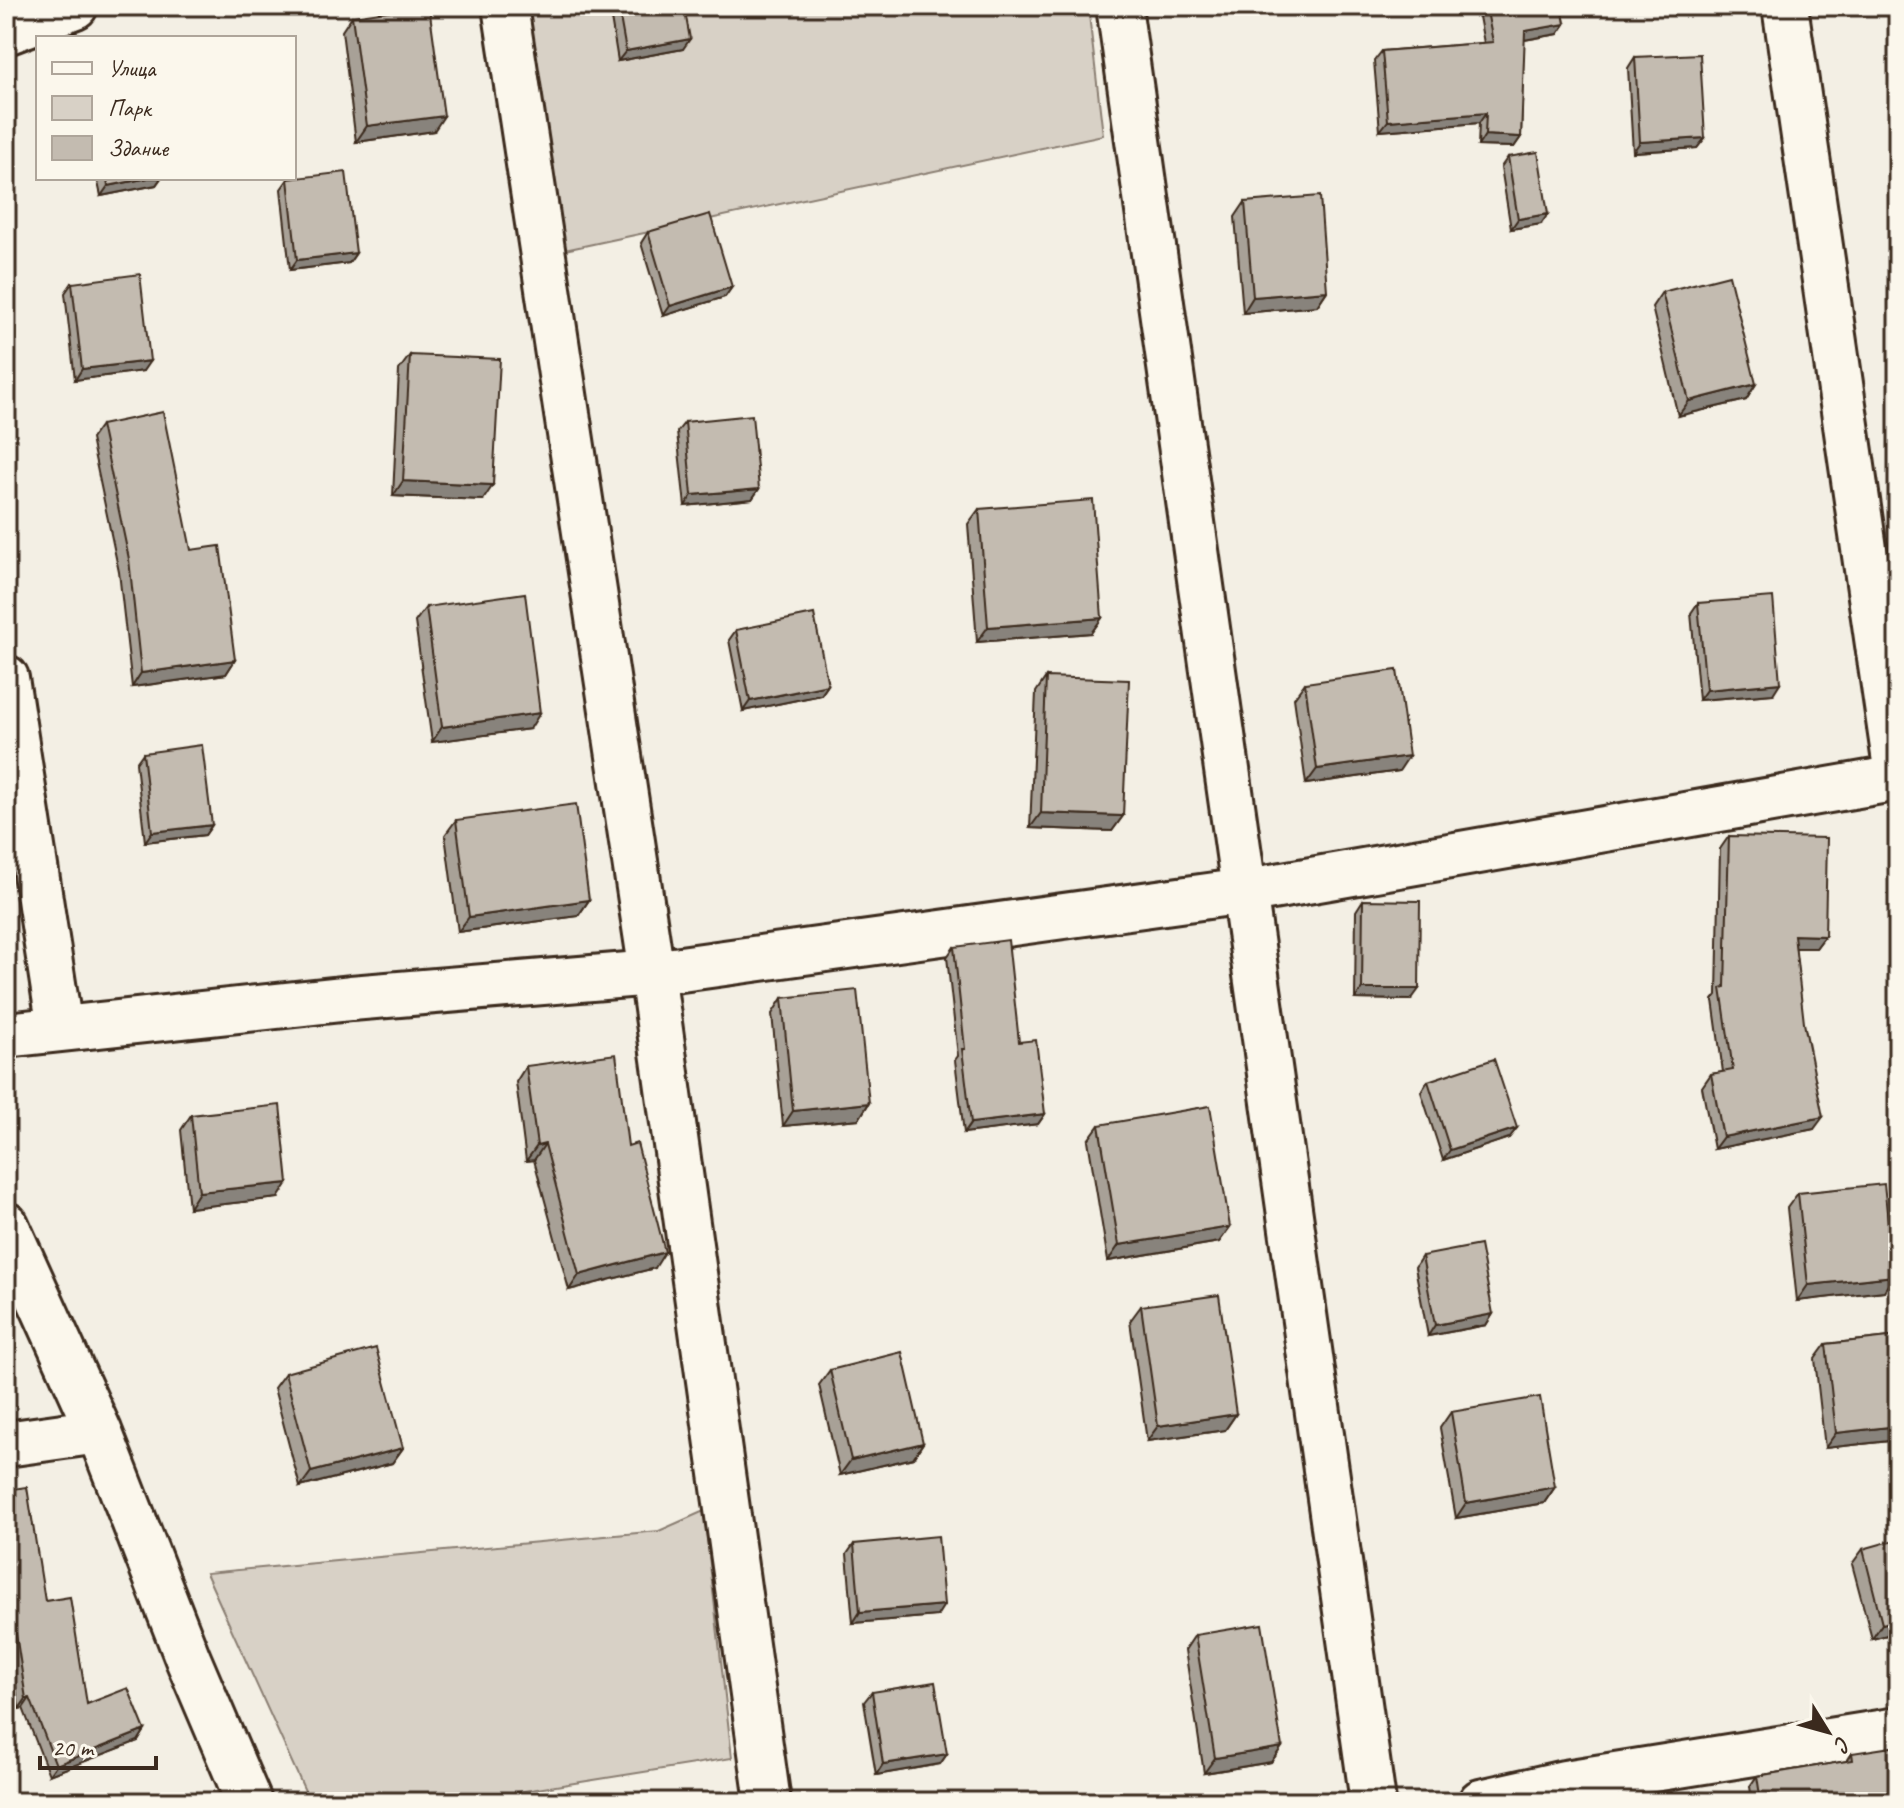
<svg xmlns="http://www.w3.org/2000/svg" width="1904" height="1808" viewBox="0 0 1904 1808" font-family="Caveat,sans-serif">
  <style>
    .green { fill: #d8d1c6; stroke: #8a7e72; stroke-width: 2 }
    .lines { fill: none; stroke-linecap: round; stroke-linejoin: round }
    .minor-casing { stroke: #3b2a1e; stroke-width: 50 }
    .minor { stroke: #fbf7ec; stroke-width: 44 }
    .wall { fill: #a8a197; stroke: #3b2a1e; stroke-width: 2 }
    .shaded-wall { fill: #88837b; stroke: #3b2a1e; stroke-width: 2 }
    .building { fill: #c3bbb0; stroke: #3b2a1e; stroke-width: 2 }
  </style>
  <rect width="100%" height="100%" fill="#f3efe4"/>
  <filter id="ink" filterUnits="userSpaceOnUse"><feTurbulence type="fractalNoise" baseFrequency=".0125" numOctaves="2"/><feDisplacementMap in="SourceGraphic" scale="16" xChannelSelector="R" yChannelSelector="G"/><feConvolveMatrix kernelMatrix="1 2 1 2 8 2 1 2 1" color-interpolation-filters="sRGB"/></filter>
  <g filter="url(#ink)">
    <path class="green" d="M518,6H1088L1103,135L560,251Z
      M6,965L18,1041L8,1083H6Z
      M704,1511L732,1758L455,1802H310L206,1573L659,1531Z"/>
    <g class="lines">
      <defs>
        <path id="minor" d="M505,6L652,973L768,1802
          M1119,6L1373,1802
          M1785,6L1898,782
          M6,32L75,6
          M6,678L60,1029
          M6,1035L351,998L652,973L1266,888L1898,778
          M6,1225L99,1431L188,1659L249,1802
          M6,1444L99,1431
          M1481,1802L1565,1783L1898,1730"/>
      </defs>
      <use href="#minor" class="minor-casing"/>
      <use href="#minor" class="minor"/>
    </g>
    <path class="wall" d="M609,6H684L683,49L618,61Z
      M1477,6H1562L1565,24L1558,34L1524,40L1521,137L1514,147L1478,146L1479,123L1380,131L1374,61L1382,51L1484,43Z
      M352,16L434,131L356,142L342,31Z
      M1635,57L1705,138L1697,148L1633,152L1628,68Z
      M1508,157L1541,224L1511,229L1501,167Z
      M97,178H161L156,185L101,196Z
      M288,179L356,253L349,263L290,270L281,189Z
      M1245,202L1327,291L1317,306L1243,313L1235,217Z
      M648,232L732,287L725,297L663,316L641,243Z
      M72,283L143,371L75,380L65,293Z
      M1662,292L1756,384L1746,400L1678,416L1652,307Z
      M410,355L483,500L393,496L399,370Z
      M685,422L759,489L752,499L685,506L677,432Z
      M101,425L191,550L235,660L226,674L132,687L119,572L91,439Z
      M979,509L1102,618L1091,633L977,642L968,524Z
      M1698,603L1773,694L1699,700L1691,613Z
      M426,607L530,729L432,742L415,622Z
      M736,630L828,685L821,695L743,711L729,640Z
      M1046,677L1123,816L1112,831L1030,828L1036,692Z
      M1305,683L1399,771L1306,784L1294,698Z
      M143,753L212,825L205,835L145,842L136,763Z
      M456,820L589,900L578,916L458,932L445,835Z
      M1729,836L1825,936L1816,948H1795L1814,1129L1714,1149L1702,1087L1711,1074L1723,1072L1713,1000L1717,995L1720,849Z
      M1363,900L1411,1000L1355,999L1356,911Z
      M954,947L1019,1042L1045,1114L1038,1124L964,1133L955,1060L958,1056L947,957Z
      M782,998L869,1103L859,1119L783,1126L772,1014Z
      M526,1066L628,1146L655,1268L569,1290L534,1160L526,1161L516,1082Z
      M1428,1081L1517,1128L1509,1138L1443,1160L1421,1092Z
      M191,1115L278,1198L189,1208L181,1130Z
      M1099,1125L1230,1227L1219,1242L1108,1261L1088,1140Z
      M1798,1193L1884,1291L1797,1301L1787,1208Z
      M1422,1256L1493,1314L1486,1325L1428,1336L1415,1267Z
      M1141,1306L1236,1414L1225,1430L1147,1441L1130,1321Z
      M1898,1336V1440L1825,1448L1815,1359L1826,1344Z
      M830,1370L923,1443L913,1458L840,1475L819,1385Z
      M285,1373L403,1448L392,1463L300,1487L274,1388Z
      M1451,1412L1555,1487L1544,1503L1456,1518L1440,1428Z
      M6,1490L45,1601L87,1704L145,1730L138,1741L49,1775L23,1708L19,1709L6,1626Z
      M854,1544L937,1616L853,1623L847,1554Z
      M1863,1549L1898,1632L1872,1639L1852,1564Z
      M1195,1635L1282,1747L1271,1762L1204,1773L1185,1650Z
      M872,1692L947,1754L940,1764L876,1775L864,1702Z
      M1852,1753L1898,1800L1883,1802H1752L1750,1786L1757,1776L1847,1761Z"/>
    <path class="shaded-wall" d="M1565,24L1558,34L1518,41L1525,31Z
      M690,39L683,49L618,61L626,51Z
      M1486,113L1479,123L1380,131L1388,121Z
      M444,116L434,131L356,142L367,126Z
      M1485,135L1521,137L1514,147L1478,146Z
      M1705,138L1697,148L1633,152L1640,142Z
      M148,178H161L156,185L101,196L108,186Z
      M1548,214L1541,224L1511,229L1518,219Z
      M356,253L349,263L290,270L297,260Z
      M732,287L725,297L663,316L670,306Z
      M1327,291L1317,306L1243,313L1253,297Z
      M150,361L143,371L75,380L82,369Z
      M1756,384L1746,400L1678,416L1689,401Z
      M403,481L493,485L483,500L393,496Z
      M759,489L752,499L685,506L692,495Z
      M1102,618L1091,633L977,642L988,627Z
      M235,660L226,674L132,687L141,673Z
      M1780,683L1773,694L1699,700L1706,690Z
      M828,685L821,695L743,711L750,701Z
      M540,713L530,729L432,742L442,727Z
      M1409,756L1399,771L1306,784L1317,769Z
      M1041,813L1123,816L1112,831L1030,828Z
      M212,825L205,835L145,842L152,832Z
      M589,900L578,916L458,932L469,917Z
      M1794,935L1825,936L1816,948H1785Z
      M1362,989H1419L1411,1000L1355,999Z
      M869,1103L859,1119L783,1126L793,1111Z
      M1045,1114L1038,1124L964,1133L971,1123Z
      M1823,1117L1814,1129L1714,1149L1723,1137Z
      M1517,1128L1509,1138L1443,1160L1450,1150Z
      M545,1144L534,1160L526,1161L537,1146Z
      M288,1183L278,1198L189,1208L199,1192Z
      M1230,1227L1219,1242L1108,1261L1119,1245Z
      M665,1252L655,1268L569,1290L579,1275Z
      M1894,1276L1884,1291L1797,1301L1808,1285Z
      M1493,1314L1486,1325L1428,1336L1435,1325Z
      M1236,1414L1225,1430L1147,1441L1158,1426Z
      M1898,1426V1440L1825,1448L1836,1433Z
      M923,1443L913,1458L840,1475L851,1460Z
      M403,1448L392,1463L300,1487L311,1472Z
      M1555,1487L1544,1503L1456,1518L1466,1503Z
      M944,1605L937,1616L853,1623L860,1612Z
      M1898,1620V1632L1872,1639L1882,1624Z
      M30,1698L23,1708L19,1709L26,1699Z
      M145,1730L138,1741L49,1775L56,1765Z
      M1282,1747L1271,1762L1204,1773L1215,1758Z
      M947,1754L940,1764L876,1775L883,1764Z
      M1898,1790V1800L1883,1802H1829Z"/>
    <path class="building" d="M422,6H429L444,116L367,126L352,16Z
      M618,6H684L690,39L626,51Z
      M1486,6H1562L1565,24L1525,31L1521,137L1485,135L1486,113L1388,121L1382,51L1493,42Z
      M1700,54L1705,138L1640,142L1635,57Z
      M1538,152L1548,214L1518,219L1508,157Z
      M346,172L356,253L297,260L288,179Z
      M107,178H148L108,186Z
      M1320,196L1327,291L1253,297L1245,202Z
      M710,214L732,287L670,306L648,232Z
      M140,274L150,361L82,369L72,283Z
      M1729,275L1756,384L1689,401L1662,292Z
      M410,355L500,359L493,485L403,481Z
      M163,412L191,550L220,546L235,660L141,673L129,559L101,425Z
      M752,415L759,489L692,495L685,422Z
      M1093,500L1102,618L988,627L979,509Z
      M525,593L540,713L442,727L426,607Z
      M1773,597L1780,683L1706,690L1698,603Z
      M814,614L828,685L750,701L736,630Z
      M1397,670L1409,756L1317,769L1305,683Z
      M1046,677L1129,680L1123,816L1041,813Z
      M202,745L212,825L152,832L143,753Z
      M576,804L589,900L469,917L456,820Z
      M1729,836L1827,838L1825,936L1794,935L1804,1023L1823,1117L1723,1137L1711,1074L1733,1070L1721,988L1725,987Z
      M1363,900L1420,901L1419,989H1362Z
      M1008,940L1019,1042L1036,1040L1045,1114L971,1123L962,1049H965L954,947Z
      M857,990L869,1103L793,1111L782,998Z
      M616,1054L628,1146L637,1143L665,1252L579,1275L545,1144L537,1146L526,1066Z
      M1494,1059L1517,1128L1450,1150L1428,1081Z
      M280,1105L288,1183L199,1192L191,1115Z
      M1210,1106L1230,1227L1119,1245L1099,1125Z
      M1884,1184L1894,1276L1808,1285L1798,1193Z
      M1480,1245L1493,1314L1435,1325L1422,1256Z
      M1219,1295L1236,1414L1158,1426L1141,1306Z
      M1898,1336V1426L1836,1433L1826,1344Z
      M376,1348L403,1448L311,1472L285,1373Z
      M902,1352L923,1443L851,1460L830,1370Z
      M1540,1397L1555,1487L1466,1503L1451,1412Z
      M27,1487L45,1601L70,1597L87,1704L128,1688L145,1730L56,1765L30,1698L26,1699L6,1569V1490Z
      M938,1536L944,1605L860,1612L854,1544Z
      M1898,1539V1620L1882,1624L1863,1549Z
      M1262,1624L1282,1747L1215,1758L1195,1635Z
      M935,1682L947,1754L883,1764L872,1692Z
      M1898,1746V1790L1829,1802H1761L1757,1776L1853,1760L1852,1753Z"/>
  </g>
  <rect width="1904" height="1808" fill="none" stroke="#fbf7ec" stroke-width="32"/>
  <rect x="16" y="16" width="1872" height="1776" fill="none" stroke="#3b2a1e" stroke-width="3" filter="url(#ink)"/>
  <rect x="36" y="36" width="260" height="144" fill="#fbf7ec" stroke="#aea59a" stroke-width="2"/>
  <rect x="52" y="62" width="40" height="12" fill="#fbf7ec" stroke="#aea59a" stroke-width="2"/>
  <text x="108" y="76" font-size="24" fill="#3b2a1e">Улица</text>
  <rect x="52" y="96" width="40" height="24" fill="#d8d1c6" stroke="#aea59a" stroke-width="2"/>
  <text x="108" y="116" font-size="24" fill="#3b2a1e">Парк</text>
  <rect x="52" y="136" width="40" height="24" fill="#c3bbb0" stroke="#aea59a" stroke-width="2"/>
  <text x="108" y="156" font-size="24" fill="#3b2a1e">Здание</text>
  <g transform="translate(1828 1732) rotate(127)" stroke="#fbf7ec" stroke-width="6" paint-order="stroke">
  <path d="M0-6L14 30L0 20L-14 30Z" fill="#3b2a1e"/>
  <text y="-12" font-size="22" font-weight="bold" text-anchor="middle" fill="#3b2a1e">С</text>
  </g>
  <path d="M40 1756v12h116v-12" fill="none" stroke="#3b2a1e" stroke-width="4"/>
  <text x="52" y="1756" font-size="24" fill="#3b2a1e" stroke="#fbf7ec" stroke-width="6" paint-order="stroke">20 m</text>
</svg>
